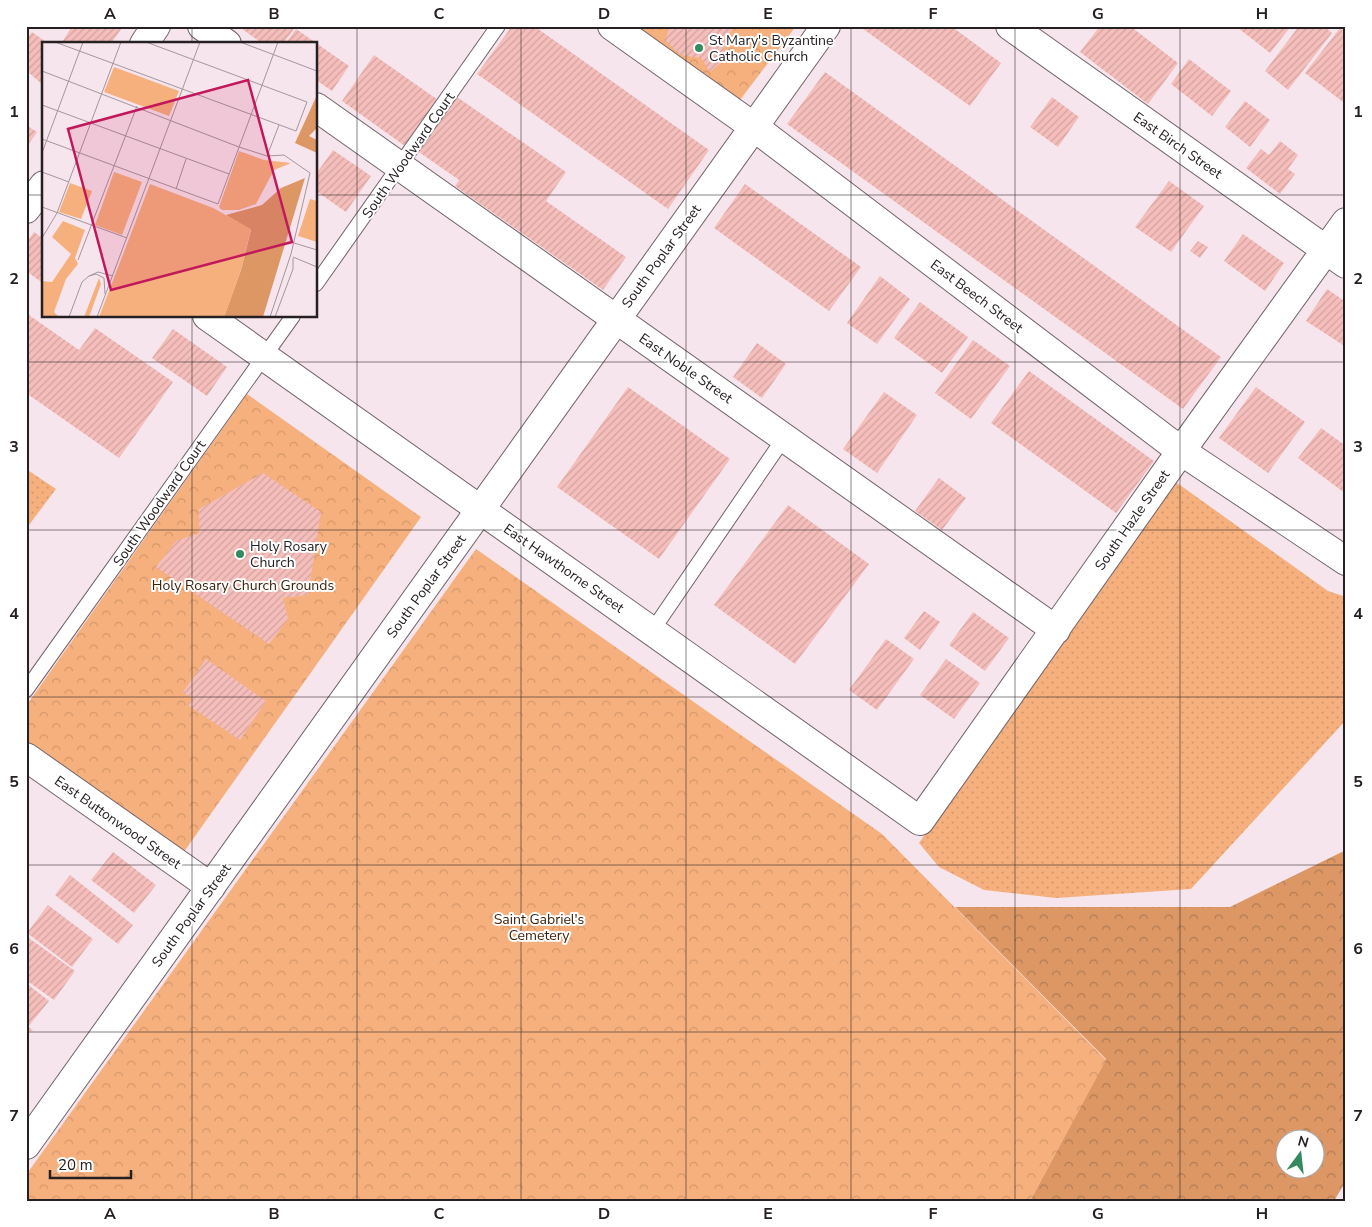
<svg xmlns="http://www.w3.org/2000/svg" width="1372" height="1227" viewBox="0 0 1372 1227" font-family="'Nunito Sans',sans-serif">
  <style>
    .grass { fill: url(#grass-dots) }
    .forest { fill: url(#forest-crowns); fill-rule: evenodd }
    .park { fill: url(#park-crowns) }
    .building { fill: url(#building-hatch) }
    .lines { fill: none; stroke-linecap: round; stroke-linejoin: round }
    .lane-casing { stroke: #716369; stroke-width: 16 }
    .street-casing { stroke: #716369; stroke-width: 30 }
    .secondary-casing { stroke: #716369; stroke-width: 30 }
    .lane { stroke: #fff; stroke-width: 14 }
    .street { stroke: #fff; stroke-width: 28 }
    .secondary { stroke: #fff; stroke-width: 28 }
    .grid { fill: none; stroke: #262022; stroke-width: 1; stroke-opacity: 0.55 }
    .poi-dot { fill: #348b5f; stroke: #fff; stroke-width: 2 }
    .labels { text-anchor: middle; stroke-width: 4; stroke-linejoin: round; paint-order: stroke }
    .poi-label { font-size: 14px; fill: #262022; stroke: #fff; text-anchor: start }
    .street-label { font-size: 14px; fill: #262022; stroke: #fff }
    .park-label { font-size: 14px; fill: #3e220c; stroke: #fff }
    .inset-road { fill: none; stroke: #a3969c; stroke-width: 1 }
    .view { fill: #c2185b; fill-opacity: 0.15; stroke: #c2185b; stroke-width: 2.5 }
    .inset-edge { fill: none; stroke: #262022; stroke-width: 2.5 }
    .neatline { fill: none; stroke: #262022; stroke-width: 2 }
    .grid-label { font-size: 16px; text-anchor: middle; font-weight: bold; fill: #262022 }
  </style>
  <defs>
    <pattern id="grass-dots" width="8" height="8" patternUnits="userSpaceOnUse" patternTransform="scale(1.25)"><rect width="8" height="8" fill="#f6b07d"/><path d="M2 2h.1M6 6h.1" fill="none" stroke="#d3976c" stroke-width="1.8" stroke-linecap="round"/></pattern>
    <pattern id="forest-crowns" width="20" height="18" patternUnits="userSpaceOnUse" patternTransform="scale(1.25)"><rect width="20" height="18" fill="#dc9765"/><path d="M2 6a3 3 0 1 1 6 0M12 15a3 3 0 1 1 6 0" fill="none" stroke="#b27b53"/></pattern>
    <pattern id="park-crowns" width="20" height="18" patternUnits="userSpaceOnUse" patternTransform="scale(1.25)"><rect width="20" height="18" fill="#f6b07d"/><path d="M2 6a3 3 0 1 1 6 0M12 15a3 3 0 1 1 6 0" fill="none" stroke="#d3976c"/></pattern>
    <pattern id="building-hatch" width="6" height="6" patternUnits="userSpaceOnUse" patternTransform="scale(1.25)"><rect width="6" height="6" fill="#f5bebb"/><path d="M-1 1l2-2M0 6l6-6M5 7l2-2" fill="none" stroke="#d2a3a0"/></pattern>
  </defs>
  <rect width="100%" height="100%" fill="#f7e5ed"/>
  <path class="grass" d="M26,469L56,489L26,529Z
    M1173,480L1328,591L1346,597V720L1191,889L1056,898L984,890L939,867L919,843Z"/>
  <path class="forest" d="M1346,850V1181L1334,1201H1030L1106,1059L955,907H1230ZM1284,1140H1314V1170H1284Z"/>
  <path class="park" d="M635,26H796L740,100Z
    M247,394L421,517L181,856L26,747V706Z
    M476,549L882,834L1106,1060L1030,1201H26V1175Z"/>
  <path class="building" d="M72,26H123L111,44H61Z
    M238,26H296L283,44H263Z
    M512,26H534L709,150L668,209L477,74Z
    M647,26H666V28L648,29Z
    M670,26H735L725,39L724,60L710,72L701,58L681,55L665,40Z
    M859,26H951L1001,63L970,106Z
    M1100,26H1130L1178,63L1148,104L1080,52Z
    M1239,26H1291L1270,53L1238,28Z
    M1299,26H1324L1332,33L1288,90L1265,71Z
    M1340,28L1346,33V98L1343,102L1305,73Z
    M296,29L349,66L332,91L316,80V44H285Z
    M32,32L49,44H44V86L26,70V40Z
    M374,55L438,100L405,146L342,101Z
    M1189,59L1231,91L1212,116L1171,84Z
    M825,72L1221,357L1183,409L787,124Z
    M457,97L566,172L546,201L626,257L603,290L455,186L459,180L419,152Z
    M1052,97L1079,117L1058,147L1030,127Z
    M1245,101L1270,120L1250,147L1225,127Z
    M26,125L37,132L26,148Z
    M1280,141L1298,155L1288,169L1295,174L1280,194L1246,168L1261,149L1269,155Z
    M333,150L371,176L346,212L316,191V174Z
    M1169,181L1204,206L1171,252L1135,227Z
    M745,184L861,267L829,311L714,228Z
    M34,232L44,239V284L26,271V243Z
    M1243,234L1284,263L1265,291L1224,261Z
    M1198,241L1208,247L1200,258L1190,251Z
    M880,276L910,299L877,344L847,323Z
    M1327,289L1346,302V347L1306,321Z
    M920,302L968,337L942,373L894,338Z
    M26,313L79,350L95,328L173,382L119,458L26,393Z
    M173,329L227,367L207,396L152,358Z
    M973,340L1010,366L971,419L935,393Z
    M757,343L786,364L762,398L733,377Z
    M1029,371L1154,461L1116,513L991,423Z
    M628,387L730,459L659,559L557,487Z
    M1256,387L1305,422L1268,473L1219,438Z
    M884,392L917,415L877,473L843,449Z
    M1321,428L1346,446V494L1298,458Z
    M263,473L321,512L308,595L283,598L288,619L269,644L156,567L176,541L199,533V509Z
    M939,478L966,498L942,530L915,511Z
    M788,505L869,564L795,664L714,605Z
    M924,611L940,622L920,650L904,638Z
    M973,612L1009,638L985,671L949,645Z
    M886,639L914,659L877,710L849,690Z
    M206,659L266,701L240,740L188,705L193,699L183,692Z
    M946,659L980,683L954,719L920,695Z
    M113,852L156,885L134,913L91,880Z
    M70,875L133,925L118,944L55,895Z
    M48,905L93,939L72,967L27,933Z
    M26,936L75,971L54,1000L26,980Z
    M26,983L49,1001L28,1027L33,1030L30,1032L26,1029Z"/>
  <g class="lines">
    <defs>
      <path id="lane" d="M316,284L498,26
        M652,631L784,438
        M26,690L293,316"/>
      <path id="street" d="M202,26L227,44
        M612,26L754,127L1181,451L1346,561
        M1010,26L1346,264
        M144,44L156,26
        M316,107L1056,630
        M26,209L44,185
        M207,316L920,821L1181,451L1346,222
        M26,757L211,887"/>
      <path id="secondary" d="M26,1145L826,26"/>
    </defs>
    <use href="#lane" class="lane-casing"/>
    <use href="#street" class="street-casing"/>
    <use href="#secondary" class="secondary-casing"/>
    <use href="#lane" class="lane"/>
    <use href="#street" class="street"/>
    <use href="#secondary" class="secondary"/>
  </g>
  <path class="grid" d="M192,26V44M357,26V1201M521,26V1201M686,26V1201M851,26V1201M1015,26V1201M1180,26V1201M26,195H44M316,195H1346M192,316V1201M26,362H1346M26,530H1346M26,697H1346M26,865H1346M26,1032H1346"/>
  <g class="poi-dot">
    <circle cx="699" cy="48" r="5"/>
    <circle cx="240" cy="554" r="5"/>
  </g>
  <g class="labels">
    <g class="poi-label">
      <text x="709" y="45">St Mary's Byzantine<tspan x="709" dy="16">Catholic Church</tspan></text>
      <text x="250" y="551">Holy Rosary<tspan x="250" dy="16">Church</tspan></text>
    </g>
    <g class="street-label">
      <text transform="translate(1178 145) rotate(35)" y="5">East Birch Street</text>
      <text transform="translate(408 155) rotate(-55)" y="5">South Woodward Court</text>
      <text transform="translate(661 256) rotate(-54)" y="5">South Poplar Street</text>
      <text transform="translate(977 296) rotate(37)" y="5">East Beech Street</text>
      <text transform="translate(686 368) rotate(35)" y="5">East Noble Street</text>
      <text transform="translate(159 503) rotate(-55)" y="5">South Woodward Court</text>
      <text transform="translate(1132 520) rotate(-55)" y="5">South Hazle Street</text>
      <text transform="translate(564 568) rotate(35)" y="5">East Hawthorne Street</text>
      <text transform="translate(426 586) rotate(-54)" y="5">South Poplar Street</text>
      <text transform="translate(118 822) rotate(35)" y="5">East Buttonwood Street</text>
      <text transform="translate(191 915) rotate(-54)" y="5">South Poplar Street</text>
    </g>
    <g class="park-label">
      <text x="243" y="590">Holy Rosary Church Grounds</text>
      <text x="539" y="924">Saint Gabriel's<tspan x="539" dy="16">Cemetery</tspan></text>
    </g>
  </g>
  <g transform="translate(42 42)">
    <rect width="275" height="275" fill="#f7e5ed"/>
    <path d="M197,109L222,118L249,121L232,128L214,162L197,168H180L177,165ZM28,141L50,149L39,177L17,170ZM268,157L275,159V200L256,194ZM21,179L43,188L33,216L36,222L24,237L12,270L17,275H0V239L10,240L29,212L10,195ZM57,236L59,242L47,275H42Z" fill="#f6b07d"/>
    <path d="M275,53V86L267,94L275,98V111L253,101ZM263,136L221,275H182L199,228L209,188L184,173L220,163L239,146Z" fill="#dc9765"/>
    <path d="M72,25L137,49L127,74L62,50ZM72,130L100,140L80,193L53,183ZM108,142L171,166L209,187L199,228L182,275H57Z" fill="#f6b07d"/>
    <path class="inset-road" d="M13,0L254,89L265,60L104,0M198,0L275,29M0,29L197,105L225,114L242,113L268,131L249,212L228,275M0,63L187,132M0,97L176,162L236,0M0,111L41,0M225,114L237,83M0,130L27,140M134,147L144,117M0,165L85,196M0,196L15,171L79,0M252,201L275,208M251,215L275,225M36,218L95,64M63,252L62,236L54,232L47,234L56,230L71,234M27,275L40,240L47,234M55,275L158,0M233,275L251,227V216"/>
    <path class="view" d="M206,38L250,200L69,248L26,87Z"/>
    <rect width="275" height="275" class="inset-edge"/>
  </g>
  <rect width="1372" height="1227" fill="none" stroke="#ffffff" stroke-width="55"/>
  <g transform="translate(1300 1154) rotate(15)"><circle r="24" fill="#ffffff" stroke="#a8a6a7"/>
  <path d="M0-4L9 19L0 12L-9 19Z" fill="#348b5f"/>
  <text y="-8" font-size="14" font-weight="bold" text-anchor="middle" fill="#262022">N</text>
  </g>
  <path d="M50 1170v8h81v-8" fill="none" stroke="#262022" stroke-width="2.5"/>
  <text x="58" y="1170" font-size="15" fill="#262022" stroke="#ffffff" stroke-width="4" paint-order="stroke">20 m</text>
  <rect x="28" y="28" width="1316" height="1172" class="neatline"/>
  <g class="grid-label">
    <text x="110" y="19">A</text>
    <text x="274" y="19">B</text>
    <text x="439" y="19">C</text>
    <text x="604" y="19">D</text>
    <text x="768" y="19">E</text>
    <text x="933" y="19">F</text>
    <text x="1098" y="19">G</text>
    <text x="1262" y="19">H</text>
    <text x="14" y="117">1</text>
    <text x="1358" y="117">1</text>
    <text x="14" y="284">2</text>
    <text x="1358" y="284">2</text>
    <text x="14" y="452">3</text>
    <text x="1358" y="452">3</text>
    <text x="14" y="619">4</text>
    <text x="1358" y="619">4</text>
    <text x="14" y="787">5</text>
    <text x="1358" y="787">5</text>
    <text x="14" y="954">6</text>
    <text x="1358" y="954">6</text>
    <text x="14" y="1121">7</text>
    <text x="1358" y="1121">7</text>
    <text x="110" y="1219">A</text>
    <text x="274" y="1219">B</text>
    <text x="439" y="1219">C</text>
    <text x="604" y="1219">D</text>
    <text x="768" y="1219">E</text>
    <text x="933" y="1219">F</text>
    <text x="1098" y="1219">G</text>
    <text x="1262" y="1219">H</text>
  </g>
</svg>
